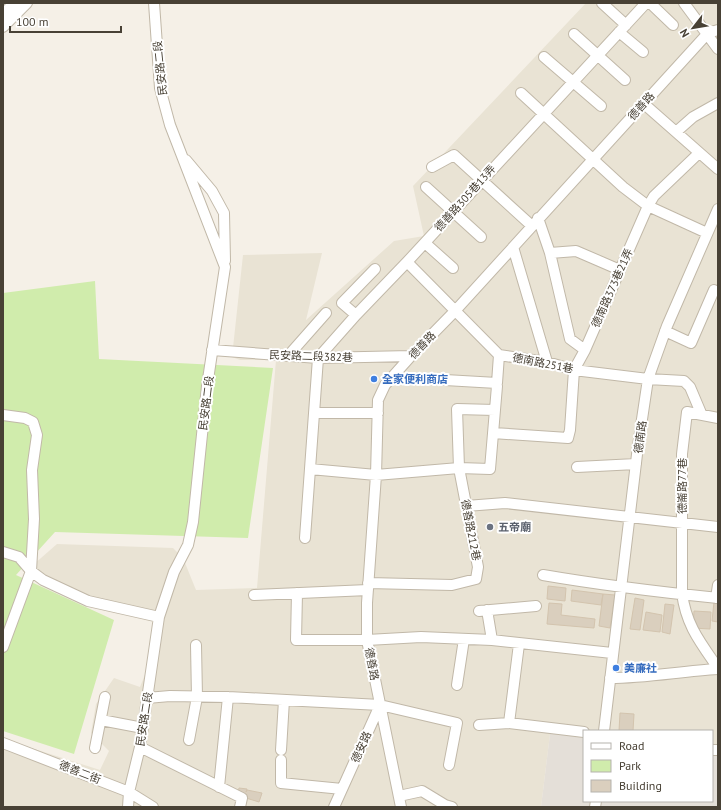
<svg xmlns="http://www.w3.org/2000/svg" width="721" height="810" viewBox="0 0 721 810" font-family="'PT Sans','Noto Sans TC',sans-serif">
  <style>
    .residential { fill: #e9e3d4 }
    .industrial { fill: #e4dfd8 }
    .green { fill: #d0ecac }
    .building { fill: #dacfbe; stroke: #d3c4ae }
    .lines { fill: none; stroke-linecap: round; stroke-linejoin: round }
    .minor-casing { stroke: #c1b8a8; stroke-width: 12 }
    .minor { stroke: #fff; stroke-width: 10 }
    .shop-dot { fill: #3f7fe0; stroke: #fff; stroke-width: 1.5 }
    .worship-dot { fill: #6b7280; stroke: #fff; stroke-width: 1.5 }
    .labels { text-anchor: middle; stroke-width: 4; stroke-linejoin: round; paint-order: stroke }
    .street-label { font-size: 11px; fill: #484135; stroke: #fff }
    .shop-label { font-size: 11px; font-weight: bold; fill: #366cbe; stroke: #fff; text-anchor: start }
    .worship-label { font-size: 11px; font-weight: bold; fill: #5b616d; stroke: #fff; text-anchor: start }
  </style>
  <rect width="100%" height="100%" fill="#f5f0e7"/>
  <path class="residential" d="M586,3H718V752L712,751V731H584L551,726L541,807H3V747L22,745L100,770L109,751L91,733L96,704L114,678L140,687L161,635L157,613L81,598L52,581L33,565L57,544L173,548L183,558L196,590L257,588L276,360H240L232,357L243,255L322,253L306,320L394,241L424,236L413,186Z"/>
  <path class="industrial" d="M551,726L584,732V801H712V753L718,754V807H541Z"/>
  <path class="green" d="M95,281L99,359L273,368L248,538L55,532L16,575L114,620L74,754L3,731V293Z"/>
  <path class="building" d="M548,586L566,588L565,601L547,599Z
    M572,590L603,594L601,605L571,601Z
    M603,594L615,595L610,628L599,626Z
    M635,598L644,600L640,630L630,629Z
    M714,602H718V622L712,621Z
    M549,603L562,604L561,615L595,619L594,628L547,624Z
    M665,604L674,605L670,634L662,632Z
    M694,611L711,612L710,629L693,628Z
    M646,612L662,615L660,632L643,630Z
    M620,713L634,714L633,731H619Z
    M239,788L247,789L246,792L247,790L262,793L259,802L246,798L238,793Z"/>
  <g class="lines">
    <defs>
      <path id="minor" d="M602,3L626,25
        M650,3L673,25
        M684,3L718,49
        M3,14L14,3
        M3,27L27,3
        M619,32L643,52
        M574,34L625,80
        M544,57L601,106
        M521,93L623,187L648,206L707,233
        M643,103L718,169
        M676,132L693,117L718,103
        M186,160L212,191L224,213L225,261
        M432,167L454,155L532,226
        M426,187L481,237
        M538,218L550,253L570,339L585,350
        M425,243L453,268
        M513,247L547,362
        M550,253L576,251L620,270
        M407,262L499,355L547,362L574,370L648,379L684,381L690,387L701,413
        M356,315L342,303L375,269
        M665,331L691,343L714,290
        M212,350L318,358L411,356
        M288,356L326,313
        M445,380L497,383L499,355
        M314,413H378
        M3,415L25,418L33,422L37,435L32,470L34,519L31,571L3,647
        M718,418L687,412L682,454V593C686,625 700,642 718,668
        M493,433L568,438L570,430L574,370L585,350L648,206L654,196L699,153
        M577,467L636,464
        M310,469L376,475L459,468L490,469L497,386
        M466,506L505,503L718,527
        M305,538L318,358L356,315L407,262L646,3
        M3,552L19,557L31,571L43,580L88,601L159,617
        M543,575C601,585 659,592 718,598
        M368,583L452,585L476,579L478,567L459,468L457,409L495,410
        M297,593L296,640H367L421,637L492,640L612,653
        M254,595L368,590
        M716,598L718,585
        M487,610L492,640
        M479,611L536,606
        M610,678C646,678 682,671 718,669
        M457,685L464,639
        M147,698L170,696L228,697L380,705L457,723L449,765
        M101,720L143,728
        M509,723L519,644
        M479,725L509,723L584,732
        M604,731L638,446L648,379L667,326L718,209
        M189,740L197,697L196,645
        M3,743L129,792L153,807
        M140,747L242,798L240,807
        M95,748L105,697
        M281,750L284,700
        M712,750H718
        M281,760V783L342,789
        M219,787L228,697
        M399,796L422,791L445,805L452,807
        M128,807L129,792L140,747L159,617L174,572L188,545L193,522L207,386L225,267L170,125L160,88L154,3
        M334,807L380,705
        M401,807L367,640V603L376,475L378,400L385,385L411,356L455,311L708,33L718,30
        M595,807L596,801"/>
    </defs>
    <use href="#minor" class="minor-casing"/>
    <use href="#minor" class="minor"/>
  </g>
  <g class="shop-dot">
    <circle cx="374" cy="379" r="4"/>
    <circle cx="616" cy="668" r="4"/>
  </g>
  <circle class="worship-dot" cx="490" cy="527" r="4"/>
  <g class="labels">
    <g class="street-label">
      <text transform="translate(160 68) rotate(-96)" y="4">民安路二段</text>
      <text transform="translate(641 106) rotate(-48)" y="4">德善路</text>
      <text transform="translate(465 198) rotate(-48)" y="4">德善路305巷13弄</text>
      <text transform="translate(612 288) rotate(-66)" y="4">德南路373巷21弄</text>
      <text transform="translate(422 345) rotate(-46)" y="4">德善路</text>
      <text transform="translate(311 356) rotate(2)" y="4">民安路二段382巷</text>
      <text transform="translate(543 363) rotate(11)" y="4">德南路251巷</text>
      <text transform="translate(206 403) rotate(-83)" y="4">民安路二段</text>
      <text transform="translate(640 437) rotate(-82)" y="4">德南路</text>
      <text transform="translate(682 486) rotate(-90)" y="4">德崙路77巷</text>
      <text transform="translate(471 530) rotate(79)" y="4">德善路212巷</text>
      <text transform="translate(372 664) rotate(79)" y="4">德善路</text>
      <text transform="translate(144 719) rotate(-81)" y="4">民安路二段</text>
      <text transform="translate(361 747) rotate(-66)" y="4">德安路</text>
      <text transform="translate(80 772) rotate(21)" y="4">德善二街</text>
    </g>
    <g class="shop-label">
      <text x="382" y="383">全家便利商店</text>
      <text x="624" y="672">美廉社</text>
    </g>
    <g class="worship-label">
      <text x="498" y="531">五帝廟</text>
    </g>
  </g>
  <rect width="721" height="810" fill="none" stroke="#484135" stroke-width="8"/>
  <rect x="583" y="730" width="130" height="72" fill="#ffffff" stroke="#b6b3ae"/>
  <rect x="591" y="743" width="20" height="6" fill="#ffffff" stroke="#b6b3ae"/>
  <text x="619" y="750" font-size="12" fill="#484135">Road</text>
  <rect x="591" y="760" width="20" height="12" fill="#d0ecac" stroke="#b6b3ae"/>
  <text x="619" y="770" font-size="12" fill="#484135">Park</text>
  <rect x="591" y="780" width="20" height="12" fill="#dacfbe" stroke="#b6b3ae"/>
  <text x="619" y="790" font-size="12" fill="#484135">Building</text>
  <g transform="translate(693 28) rotate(239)" stroke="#ffffff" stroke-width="3" paint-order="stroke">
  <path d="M0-3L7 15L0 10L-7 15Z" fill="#484135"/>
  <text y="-6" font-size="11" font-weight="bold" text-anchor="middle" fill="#484135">N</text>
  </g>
  <path d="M10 26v6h111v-6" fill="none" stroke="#484135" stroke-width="2"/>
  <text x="16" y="26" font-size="12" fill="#484135" stroke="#ffffff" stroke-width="3" paint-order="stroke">100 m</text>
</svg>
